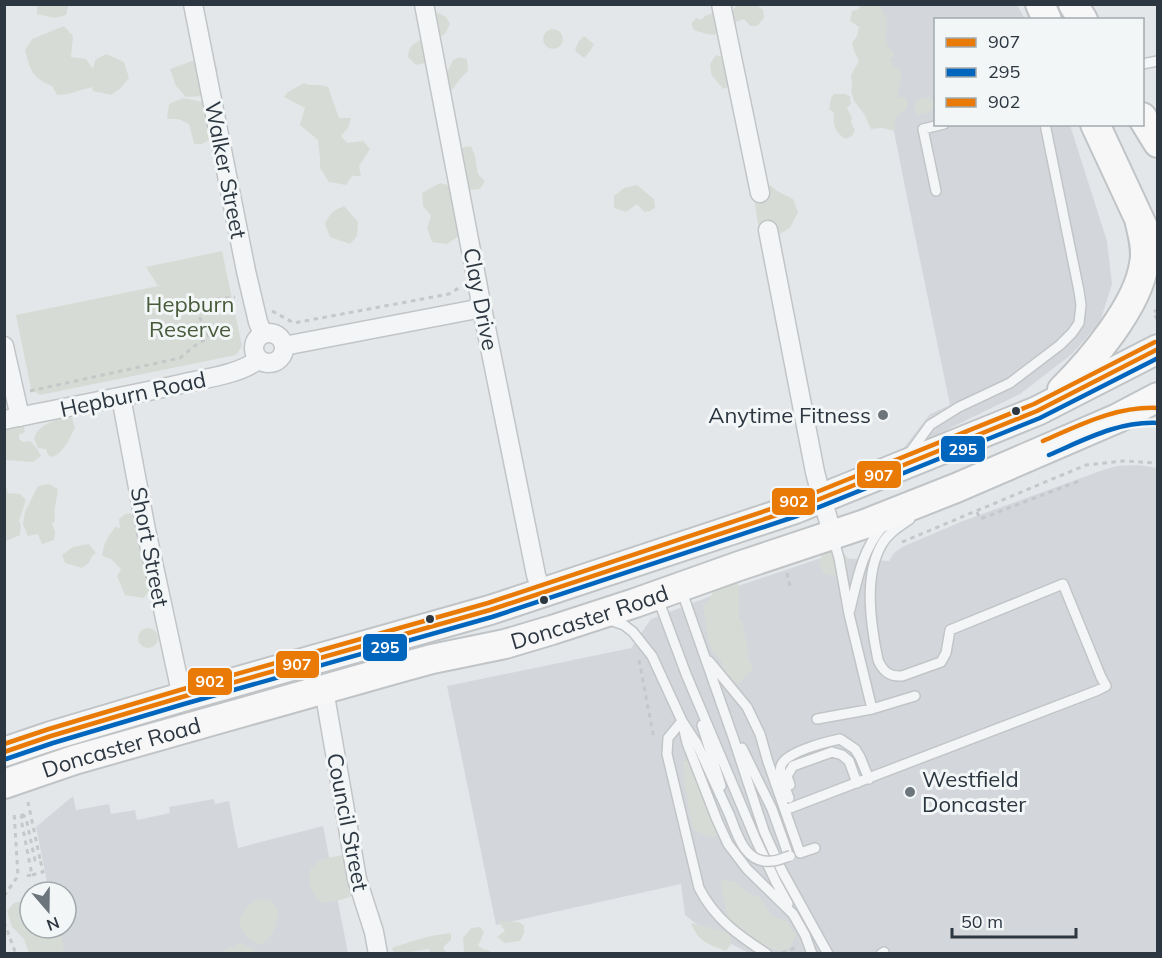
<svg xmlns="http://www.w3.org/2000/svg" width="1162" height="958" viewBox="0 0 1162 958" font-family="Mulish,sans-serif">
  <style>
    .built { fill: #d3d7dc }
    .green { fill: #d6dcd5 }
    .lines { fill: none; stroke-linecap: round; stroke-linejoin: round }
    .lane-casing { stroke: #c2c5c7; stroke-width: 12 }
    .street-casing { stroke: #c2c5c7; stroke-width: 21 }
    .primary-casing { stroke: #c1c4c6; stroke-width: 32 }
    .path { stroke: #c5c7c9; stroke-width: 3; stroke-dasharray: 4.5 4.5; stroke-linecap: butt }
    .lane { stroke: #f4f5f6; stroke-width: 9 }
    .street { stroke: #f4f5f6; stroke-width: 18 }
    .primary { stroke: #f7f7f8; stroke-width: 28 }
    .lane-bridge-casing { stroke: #c2c5c7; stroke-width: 12; stroke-linecap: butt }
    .lane-bridge { stroke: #f4f5f6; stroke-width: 9 }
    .bus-1-casing { stroke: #f3f6f7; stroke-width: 9 }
    .bus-2-casing { stroke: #f3f6f7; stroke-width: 9 }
    .bus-3-casing { stroke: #f3f6f7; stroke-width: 9 }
    .bus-1 { stroke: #ea7a06; stroke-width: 4.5 }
    .bus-2 { stroke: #0065bd; stroke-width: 4.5 }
    .bus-3 { stroke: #ea7a06; stroke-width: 4.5 }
    .bus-dot { fill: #2c3741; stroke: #f3f6f7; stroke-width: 2 }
    .poi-dot { fill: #6c757c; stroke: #f3f6f7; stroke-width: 2 }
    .labels { text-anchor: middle; stroke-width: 6; stroke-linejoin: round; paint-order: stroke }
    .street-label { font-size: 22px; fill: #2c3741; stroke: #f3f6f7 }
    .park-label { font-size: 22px; fill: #475b3b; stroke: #f3f6f7 }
    .poi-label { font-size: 22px; fill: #2c3741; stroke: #f3f6f7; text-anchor: end }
    .line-badge { stroke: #f3f6f7; stroke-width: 2 }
    .badge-label { font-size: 16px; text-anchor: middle; font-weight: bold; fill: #fff }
  </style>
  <rect width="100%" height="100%" fill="#e4e7e9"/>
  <path class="built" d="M869,5H1017L1025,19L936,20V124L1070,125L1107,241L1112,284L1100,322L1072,354L1020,394L930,438L902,450L930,414L950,405L907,197Z
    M1138,465L1157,468V953H749L704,930L685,915L681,884L496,925L447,686L631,648L651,619L729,589L824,557L889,561L894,553L902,547L963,521L1103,470L1117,466Z
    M73,796L76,810L109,804L111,814L135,810L137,820L170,813L169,807L214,799L215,804L229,801L238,848L323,826L348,953H63L57,928H66V892H49L36,827Z"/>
  <path class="green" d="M69,4L66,15L55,18L37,14V5Z
    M740,5H757L763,10L764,18L757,26H750L744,19L733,23L731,13L735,7Z
    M860,5H881V9C893,26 882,31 887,43C889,48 893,50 895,56L890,59L892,65C910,74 896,82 898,97L906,98L908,103L906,110L896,116L894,131L882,128L871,129L864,114L854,101L851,91L852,85L851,75L859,61L854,51L852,43L857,36L859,27L850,21L852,11L859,9Z
    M439,13L446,17L450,24L445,34L439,37L432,16Z
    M713,13C719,21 719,26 715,35L706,34L694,30L691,24L696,18L701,20L705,16Z
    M64,26L73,36L71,57L86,59L93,69L95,60L106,54L124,62L129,78L121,88L111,95L93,91L92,87C80,90 69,95 57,95L52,86C32,78 30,70 25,50L32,39Z
    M543 39a10 10 0 1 1 20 0a10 10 0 1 1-20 0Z
    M584,36L594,44L590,51L584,58L575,51L578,42Z
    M422,39L430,57L425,63L416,65L408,57C409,46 413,44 422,39Z
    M209,55L218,69L213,86L203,96L186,97L176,86L170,69Z
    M716,55L727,58L732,77L728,87L723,89L711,74L710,64Z
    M459,57L467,59L468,71L460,79L452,90L447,88L446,74L453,60Z
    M304,83C312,87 318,83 328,87L339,118H351L348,128L341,136L347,143L363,141L370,149L359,166L361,176H352L346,185L329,182L320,168V158L318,140L300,125L305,108L284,97L288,92Z
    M834,94H844L850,96L851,104L847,108L852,118L851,122L855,130L852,136L846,139C836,134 832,124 834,113L829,109L831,98Z
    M928,97L934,101L935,99V110H932L926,114H916L915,106L916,101Z
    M183,98L203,102L205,116L211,127L210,140L201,144H194L189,124L178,119H167L169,104Z
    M471,146L475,156L478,174L485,181L480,189L459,191V151L464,147Z
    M440,183L448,185L458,201L462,234L447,244L432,242L427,228L431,216L423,206L422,193Z
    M637,185L654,199L655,208L650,211L644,212L637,204L626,212L614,208V196L624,188Z
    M770,185L777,191L793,199L798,212L790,228L778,235L760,230L757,219L755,203L762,199Z
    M344,206L358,222L357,236L350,244L330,237L325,224C329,214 334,210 344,206Z
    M222,251L242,346L236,355L40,395L31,389L16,315L158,286L146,267Z
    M64,416L72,418L75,428C69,439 65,451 53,457L48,455L46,449L38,448L34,439C39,423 51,424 64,416Z
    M23,423L25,432L19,435V439L23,442L30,441L38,450L41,456L33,462L5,460L4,428Z
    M5,483L8,493L20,494L26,500L19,521L21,526L20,535L6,541L4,540Z
    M49,484L58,489C57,501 53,509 55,521L52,523L55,532L54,540L42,544L38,534L28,536L23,524L25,512L38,486Z
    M135,513L152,589L143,598L125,595L117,576L121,569L111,559L102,556C103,545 108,536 115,527L120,528L119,519L125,514Z
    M89,544L96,553L92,556L89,563L82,568L65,563L62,555L73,547Z
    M837,551C849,555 848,558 847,569C837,576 835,578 824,573L820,565L822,552Z
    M736,577L739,586V618L744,624L743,631L748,648L747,655L753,669L741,682L737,684L724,672L721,660L712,649L708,639L703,604L710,600L714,586Z
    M138 638a10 10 0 1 1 20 0a10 10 0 1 1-20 0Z
    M692,758L702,764L709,788L723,821L722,832L713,837L703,834L693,829L686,793L683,762Z
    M343,855L355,879L351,896C341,901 331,901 320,903C307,888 302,868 324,859C330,857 337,856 343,855Z
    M721,880L736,882L748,894L759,896L772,916L788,922L790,928L796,934L793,942L788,949L779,951L765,947L740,935L728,921L726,908L722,892Z
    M258,899L271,901L279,911C275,926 274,936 261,945C247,941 242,933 239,920L248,906Z
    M24,900H30V928H61L64,953H29L24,939L12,927L7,911L14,903Z
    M498,921L519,922L524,926V933L520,941L505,943L497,937L505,931Z
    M691,923L729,933L732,943L726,951C708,944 698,942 691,923Z
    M480,927L484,932L478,946L483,949L490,951L491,953H464L463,938L471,928Z
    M451,933V940L443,947L445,951L448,953H430L429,949L404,953H394L392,948C412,941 430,935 451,933Z
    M240,943L254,949L253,953H220Z"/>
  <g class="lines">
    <defs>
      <path id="lane" d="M1142,64L1158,61
        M936,191L923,129L944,124
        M909,454L930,425L959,407L1010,383L1060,345L1072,333L1079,323L1081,305L1079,291L1045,124
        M833,537L839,558L849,614L872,709
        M681,589L733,737L764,831L782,871L828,954
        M658,599L686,674L756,840L776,882L788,904
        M850,610C857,580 862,550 883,526
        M610,620L624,625L633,632L652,656L682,721L687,743L717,820L728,844L747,869L793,914L805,935L812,954
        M709,661L747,707L760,734L768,762L800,853L815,848
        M817,719L872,709L915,696
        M702,725L721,786
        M742,748L772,809L787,851
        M790,785L787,776L793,766L832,752L842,755L849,761L857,783
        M789,798C786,789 778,776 781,766C785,752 826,742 840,739L855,749L860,757L869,779
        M785,810L1096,691L1106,686L1101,677L1063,584L950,630L946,653L941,662L902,676C890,677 883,672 878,660C871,626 863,576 882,544C888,533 900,526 910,519
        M730,816L697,744L682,721L668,738L667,754L699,888C715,919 738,935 767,954
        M881,954L884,952"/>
      <path id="street" d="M193,4L246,271L258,322L263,334
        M424,4L482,308L536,575L542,593
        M721,4L760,193
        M768,230L815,472L822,499L833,535
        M254 348a15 15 0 1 1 30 0a15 15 0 1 1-30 0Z
        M4,346L20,417
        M284,346L482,308
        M121,397L146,530L182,697
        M4,420C65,407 125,397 185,383C207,378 241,374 259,359
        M324,690L357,879L374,932L378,954"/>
      <g id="primary">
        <path d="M1040,4L1047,20"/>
        <path d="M1073,4L1083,20"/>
        <path d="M1142,117L1158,143"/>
        <path d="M1095,124L1149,240"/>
        <path d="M1062,390C1091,361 1138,306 1144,264C1147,250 1143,236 1140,223"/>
        <path d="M4,752L51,736L182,697L490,610L795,509L1037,411L1158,349"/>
        <path id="s1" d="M4,784L74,760L399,668L432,659L505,644L552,630L635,603L739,566L865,524L956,488L1118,418L1158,397"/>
      </g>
    </defs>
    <use href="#lane" class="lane-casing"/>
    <use href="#street" class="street-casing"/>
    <use href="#primary" class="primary-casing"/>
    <path class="path" d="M1158,310L1153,312L1158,321
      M272,311L294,323L449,294L462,286
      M30,391L180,358L193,347L209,337L199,316L201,301L235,297
      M977,512L980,519L1079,481
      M902,542L1086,465L1123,461L1158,463
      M787,573L790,586
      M639,660L654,739
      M22,814L26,818L35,860L40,859L28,802
      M22,814L21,819L32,875L26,876
      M32,875L43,872L40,859
      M4,896L18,876L14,811
      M4,922L16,954
      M782,953L797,947"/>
    <use href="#lane" class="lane"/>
    <use href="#street" class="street"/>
    <use href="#primary" class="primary"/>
    <defs>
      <path id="lane-bridge" d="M730,816C737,835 746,865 772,861C778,861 785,857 790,856"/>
    </defs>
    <use href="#lane-bridge" class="lane-bridge-casing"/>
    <use href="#lane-bridge" class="lane-bridge"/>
    <defs>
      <path id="bus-1" d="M4,752L51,736L182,697L490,610L795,509L1037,411L1158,349"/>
      <path id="bus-2" d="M1049,455C1084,440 1118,421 1158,423
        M6,759L53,743L184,704L492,617L797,516L1040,418L1158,358"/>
      <path id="bus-3" d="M1043,441C1080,425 1116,406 1158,408
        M4,744L49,729L180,690L488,603L792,502L1034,404L1155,342"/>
    </defs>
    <use href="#bus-1" class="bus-1-casing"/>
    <use href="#bus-2" class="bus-2-casing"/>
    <use href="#bus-3" class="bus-3-casing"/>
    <use href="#bus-1" class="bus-1"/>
    <use href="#bus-2" class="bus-2"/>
    <use href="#bus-3" class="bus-3"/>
  </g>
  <g class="bus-dot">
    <circle cx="1016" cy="411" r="5"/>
    <circle cx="544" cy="600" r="5"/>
    <circle cx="430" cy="619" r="5"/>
  </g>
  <g class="poi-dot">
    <circle cx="883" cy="415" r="6"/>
    <circle cx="910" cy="792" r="6"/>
  </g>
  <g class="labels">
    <g class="street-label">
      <text transform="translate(226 170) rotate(79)" y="8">Walker Street</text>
      <text transform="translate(481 299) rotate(79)" y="8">Clay Drive</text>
      <text transform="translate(133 394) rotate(-12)" y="8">Hepburn Road</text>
      <text transform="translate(150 547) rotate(79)" y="8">Short Street</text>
      <text dy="8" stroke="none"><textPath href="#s1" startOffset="609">Doncaster Road</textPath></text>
      <text dy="8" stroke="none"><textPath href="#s1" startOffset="123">Doncaster Road</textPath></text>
      <text transform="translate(348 822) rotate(79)" y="8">Council Street</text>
    </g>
    <g class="park-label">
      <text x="190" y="312">Hepburn<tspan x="190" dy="25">Reserve</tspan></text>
    </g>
    <g class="poi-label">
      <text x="871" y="423">Anytime Fitness</text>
      <text x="922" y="787" text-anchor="start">Westfield<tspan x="922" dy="25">Doncaster</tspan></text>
    </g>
  </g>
  <g class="line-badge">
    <rect x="940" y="435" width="46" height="28" rx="6" fill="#0065bd"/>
    <rect x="856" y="460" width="46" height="29" rx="6" fill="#ea7a06"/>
    <rect x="771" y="487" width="45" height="29" rx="6" fill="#ea7a06"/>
    <rect x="362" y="633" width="46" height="29" rx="6" fill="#0065bd"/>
    <rect x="275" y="650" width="45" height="29" rx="6" fill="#ea7a06"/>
    <rect x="187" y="667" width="46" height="29" rx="6" fill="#ea7a06"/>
  </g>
  <g class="badge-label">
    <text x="963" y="455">295</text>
    <text x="879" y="481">907</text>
    <text x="794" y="507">902</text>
    <text x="385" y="653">295</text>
    <text x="297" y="670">907</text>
    <text x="210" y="687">902</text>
  </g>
  <rect width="1162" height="958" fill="none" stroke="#2c3741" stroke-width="12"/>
  <rect x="934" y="18" width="210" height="108" fill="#f3f6f7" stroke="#a3aaae" stroke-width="1.5"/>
  <rect x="946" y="38" width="30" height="9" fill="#ea7a06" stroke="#a3aaae" stroke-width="1.5"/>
  <text x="988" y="48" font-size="18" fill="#2c3741">907</text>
  <rect x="946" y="68" width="30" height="9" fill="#0065bd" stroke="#a3aaae" stroke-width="1.5"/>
  <text x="988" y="78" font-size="18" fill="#2c3741">295</text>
  <rect x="946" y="98" width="30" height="9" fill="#ea7a06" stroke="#a3aaae" stroke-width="1.5"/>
  <text x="988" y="108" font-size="18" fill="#2c3741">902</text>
  <g transform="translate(48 910) rotate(160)"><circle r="28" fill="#f3f6f7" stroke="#a3aaae" stroke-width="1.5"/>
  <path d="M0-4.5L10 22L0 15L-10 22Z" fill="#6c757c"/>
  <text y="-9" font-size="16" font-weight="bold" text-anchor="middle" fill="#2c3741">N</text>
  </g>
  <path d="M952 928v9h124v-9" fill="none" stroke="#2c3741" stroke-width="3"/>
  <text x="961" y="928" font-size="18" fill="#2c3741" stroke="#f3f6f7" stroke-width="4.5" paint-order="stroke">50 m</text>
</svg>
